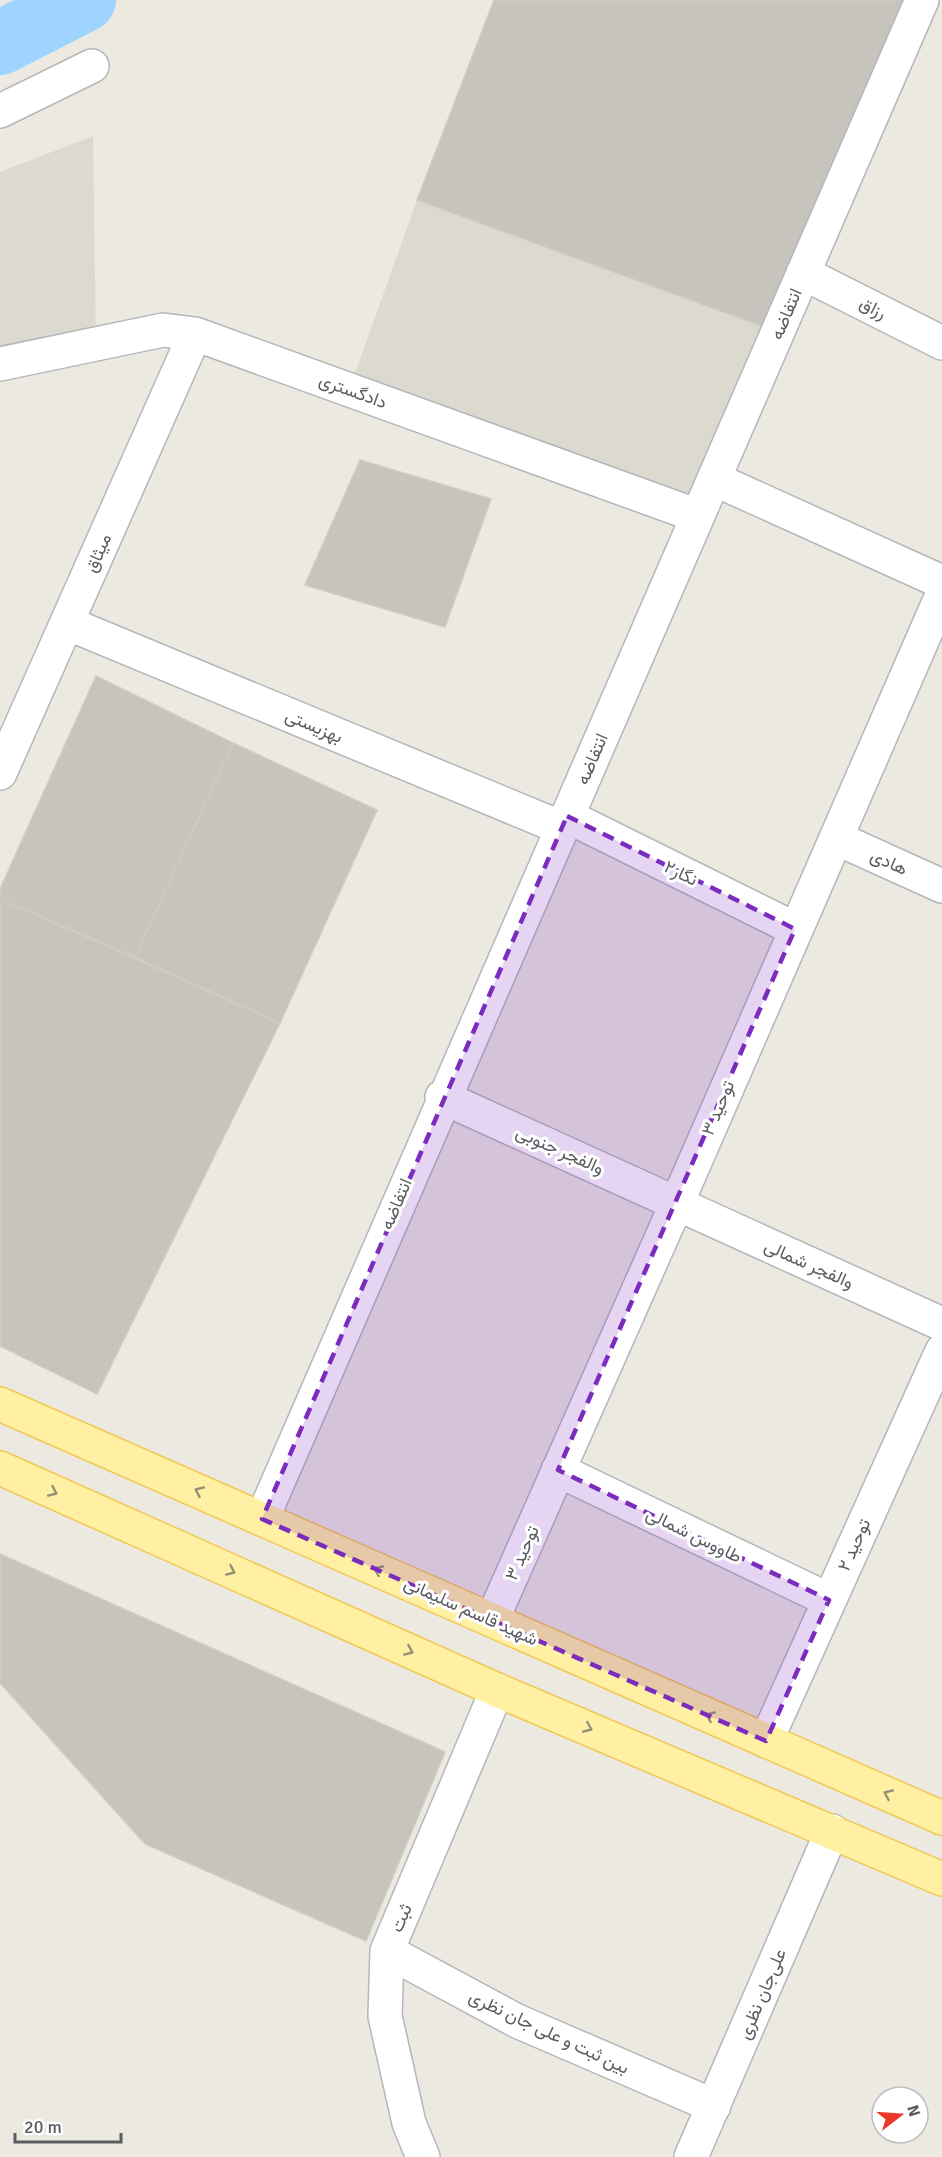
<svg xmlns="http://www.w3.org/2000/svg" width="942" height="2157" viewBox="0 0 942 2157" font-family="Signika,Vazirmatn,sans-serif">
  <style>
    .education { fill: #dcd9cf }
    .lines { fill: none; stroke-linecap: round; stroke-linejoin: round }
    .river { stroke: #9ed4ff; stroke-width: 64 }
    .building { fill: #c7c4bd; stroke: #d1cbbf; stroke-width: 1.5 }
    .minor-casing { stroke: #b3b7bb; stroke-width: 36 }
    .major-casing { stroke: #f3c753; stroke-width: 36 }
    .minor { stroke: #fff; stroke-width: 33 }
    .major { stroke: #fff0a3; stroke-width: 33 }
    .oneway { stroke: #939079 }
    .marked { fill: #7b2cbf; fill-opacity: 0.2; stroke: #7b2cbf; stroke-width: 4.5; stroke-dasharray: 12 8; stroke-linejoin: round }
    .labels { text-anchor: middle; stroke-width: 6; stroke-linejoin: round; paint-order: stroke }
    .street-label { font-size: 18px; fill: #595d62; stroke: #fff }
  </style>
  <rect width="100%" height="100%" fill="#eceae0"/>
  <path class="education" d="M93,136L96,344L0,364V172Z
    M417,200L778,332L698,516L349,390Z"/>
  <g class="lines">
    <path class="river" d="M0,43L84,0"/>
  </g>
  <path class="building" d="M494,0H922L778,332L417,200Z
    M360,460L491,499L445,627L305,585Z
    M96,676L233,743L135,957L0,899V889Z
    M233,743L377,810L280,1023L135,957Z
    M0,899L280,1023L97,1394L0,1346Z
    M0,1554L445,1752L366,1941L145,1844L0,1683Z"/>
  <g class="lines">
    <defs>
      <path id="minor" d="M0,111L92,66
        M803,273L942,343
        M0,364L163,330L195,334L698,516
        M714,479L942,582
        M67,623L562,828
        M0,773L195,334
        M567,816L795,929
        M836,838L942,886
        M442,1097L942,1324
        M558,1470L829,1600
        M262,1519C479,1011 702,506 922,0
        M492,1620L677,1203L942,595
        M766,1741L942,1351
        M387,1951L517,2021L714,2106
        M423,2157L409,2123L385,2016L387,1951L497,1690
        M691,2157L832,1831"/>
      <path id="major" d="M0,1404L942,1818
        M0,1468L497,1690L942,1879"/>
    </defs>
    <use href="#minor" class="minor-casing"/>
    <use href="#major" class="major-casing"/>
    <use href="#minor" class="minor"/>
    <use href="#major" class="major"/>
  </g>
  <defs><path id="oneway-chevron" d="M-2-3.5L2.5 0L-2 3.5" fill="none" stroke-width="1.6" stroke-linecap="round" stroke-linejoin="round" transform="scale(1.5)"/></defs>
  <g class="oneway">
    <use href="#oneway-chevron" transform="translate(199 1491) rotate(-156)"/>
    <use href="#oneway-chevron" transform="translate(53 1492) rotate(24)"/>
    <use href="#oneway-chevron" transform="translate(378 1570) rotate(-156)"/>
    <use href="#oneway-chevron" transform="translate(231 1571) rotate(24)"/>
    <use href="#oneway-chevron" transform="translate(409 1651) rotate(24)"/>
    <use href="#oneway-chevron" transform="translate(710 1716) rotate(-156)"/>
    <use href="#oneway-chevron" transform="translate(588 1728) rotate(23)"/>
    <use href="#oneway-chevron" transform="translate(888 1794) rotate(-156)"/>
  </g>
  <path class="marked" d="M567,816L795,929L558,1470L829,1600L766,1741L262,1519Z"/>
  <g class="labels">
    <g class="street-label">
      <text transform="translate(873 308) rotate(27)" y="6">رزاق</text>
      <text transform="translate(786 314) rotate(-67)" y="6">انتفاضه</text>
      <text transform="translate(353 391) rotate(20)" y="6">دادگستری</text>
      <text transform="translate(98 553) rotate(-66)" y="6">میثاق</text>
      <text transform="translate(314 726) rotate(23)" y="6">بهزیستی</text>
      <text transform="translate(592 759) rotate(-67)" y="6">انتفاضه</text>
      <text transform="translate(889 862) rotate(24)" y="6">هادی</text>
      <text transform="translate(681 873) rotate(26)" y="6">نگار۲</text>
      <text transform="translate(718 1108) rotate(-67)" y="6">توحید ۳</text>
      <text transform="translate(560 1150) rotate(24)" y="6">والفجر جنوبی</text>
      <text transform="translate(396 1204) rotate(-67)" y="6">انتفاضه</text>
      <text transform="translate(809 1264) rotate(24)" y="6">والفجر شمالی</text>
      <text transform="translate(694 1535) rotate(26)" y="6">طاووس شمالی</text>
      <text transform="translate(854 1545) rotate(-66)" y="6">توحید ۲</text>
      <text transform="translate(522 1553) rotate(-66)" y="6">توحید ۳</text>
      <text transform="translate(471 1611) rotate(24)" y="6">شهید قاسم سلیمانی</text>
      <text transform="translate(401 1918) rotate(-67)" y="6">ثبت</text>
      <text transform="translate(762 1994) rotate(-67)" y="6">علی‌جان نظری</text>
      <text transform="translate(549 2032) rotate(25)" y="6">بین ثبت و علی جان نظری</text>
    </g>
  </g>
  <g transform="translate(900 2115) rotate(73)"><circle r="28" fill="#ffffff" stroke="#bdbec0" stroke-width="1.5"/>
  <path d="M0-4.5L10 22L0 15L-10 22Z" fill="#eb3828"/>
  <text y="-9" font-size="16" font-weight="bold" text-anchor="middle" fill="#595d62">N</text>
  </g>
  <path d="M15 2133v9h106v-9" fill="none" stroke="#595d62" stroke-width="3"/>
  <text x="24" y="2133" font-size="18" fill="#595d62" stroke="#ffffff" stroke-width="4.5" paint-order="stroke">20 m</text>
</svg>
